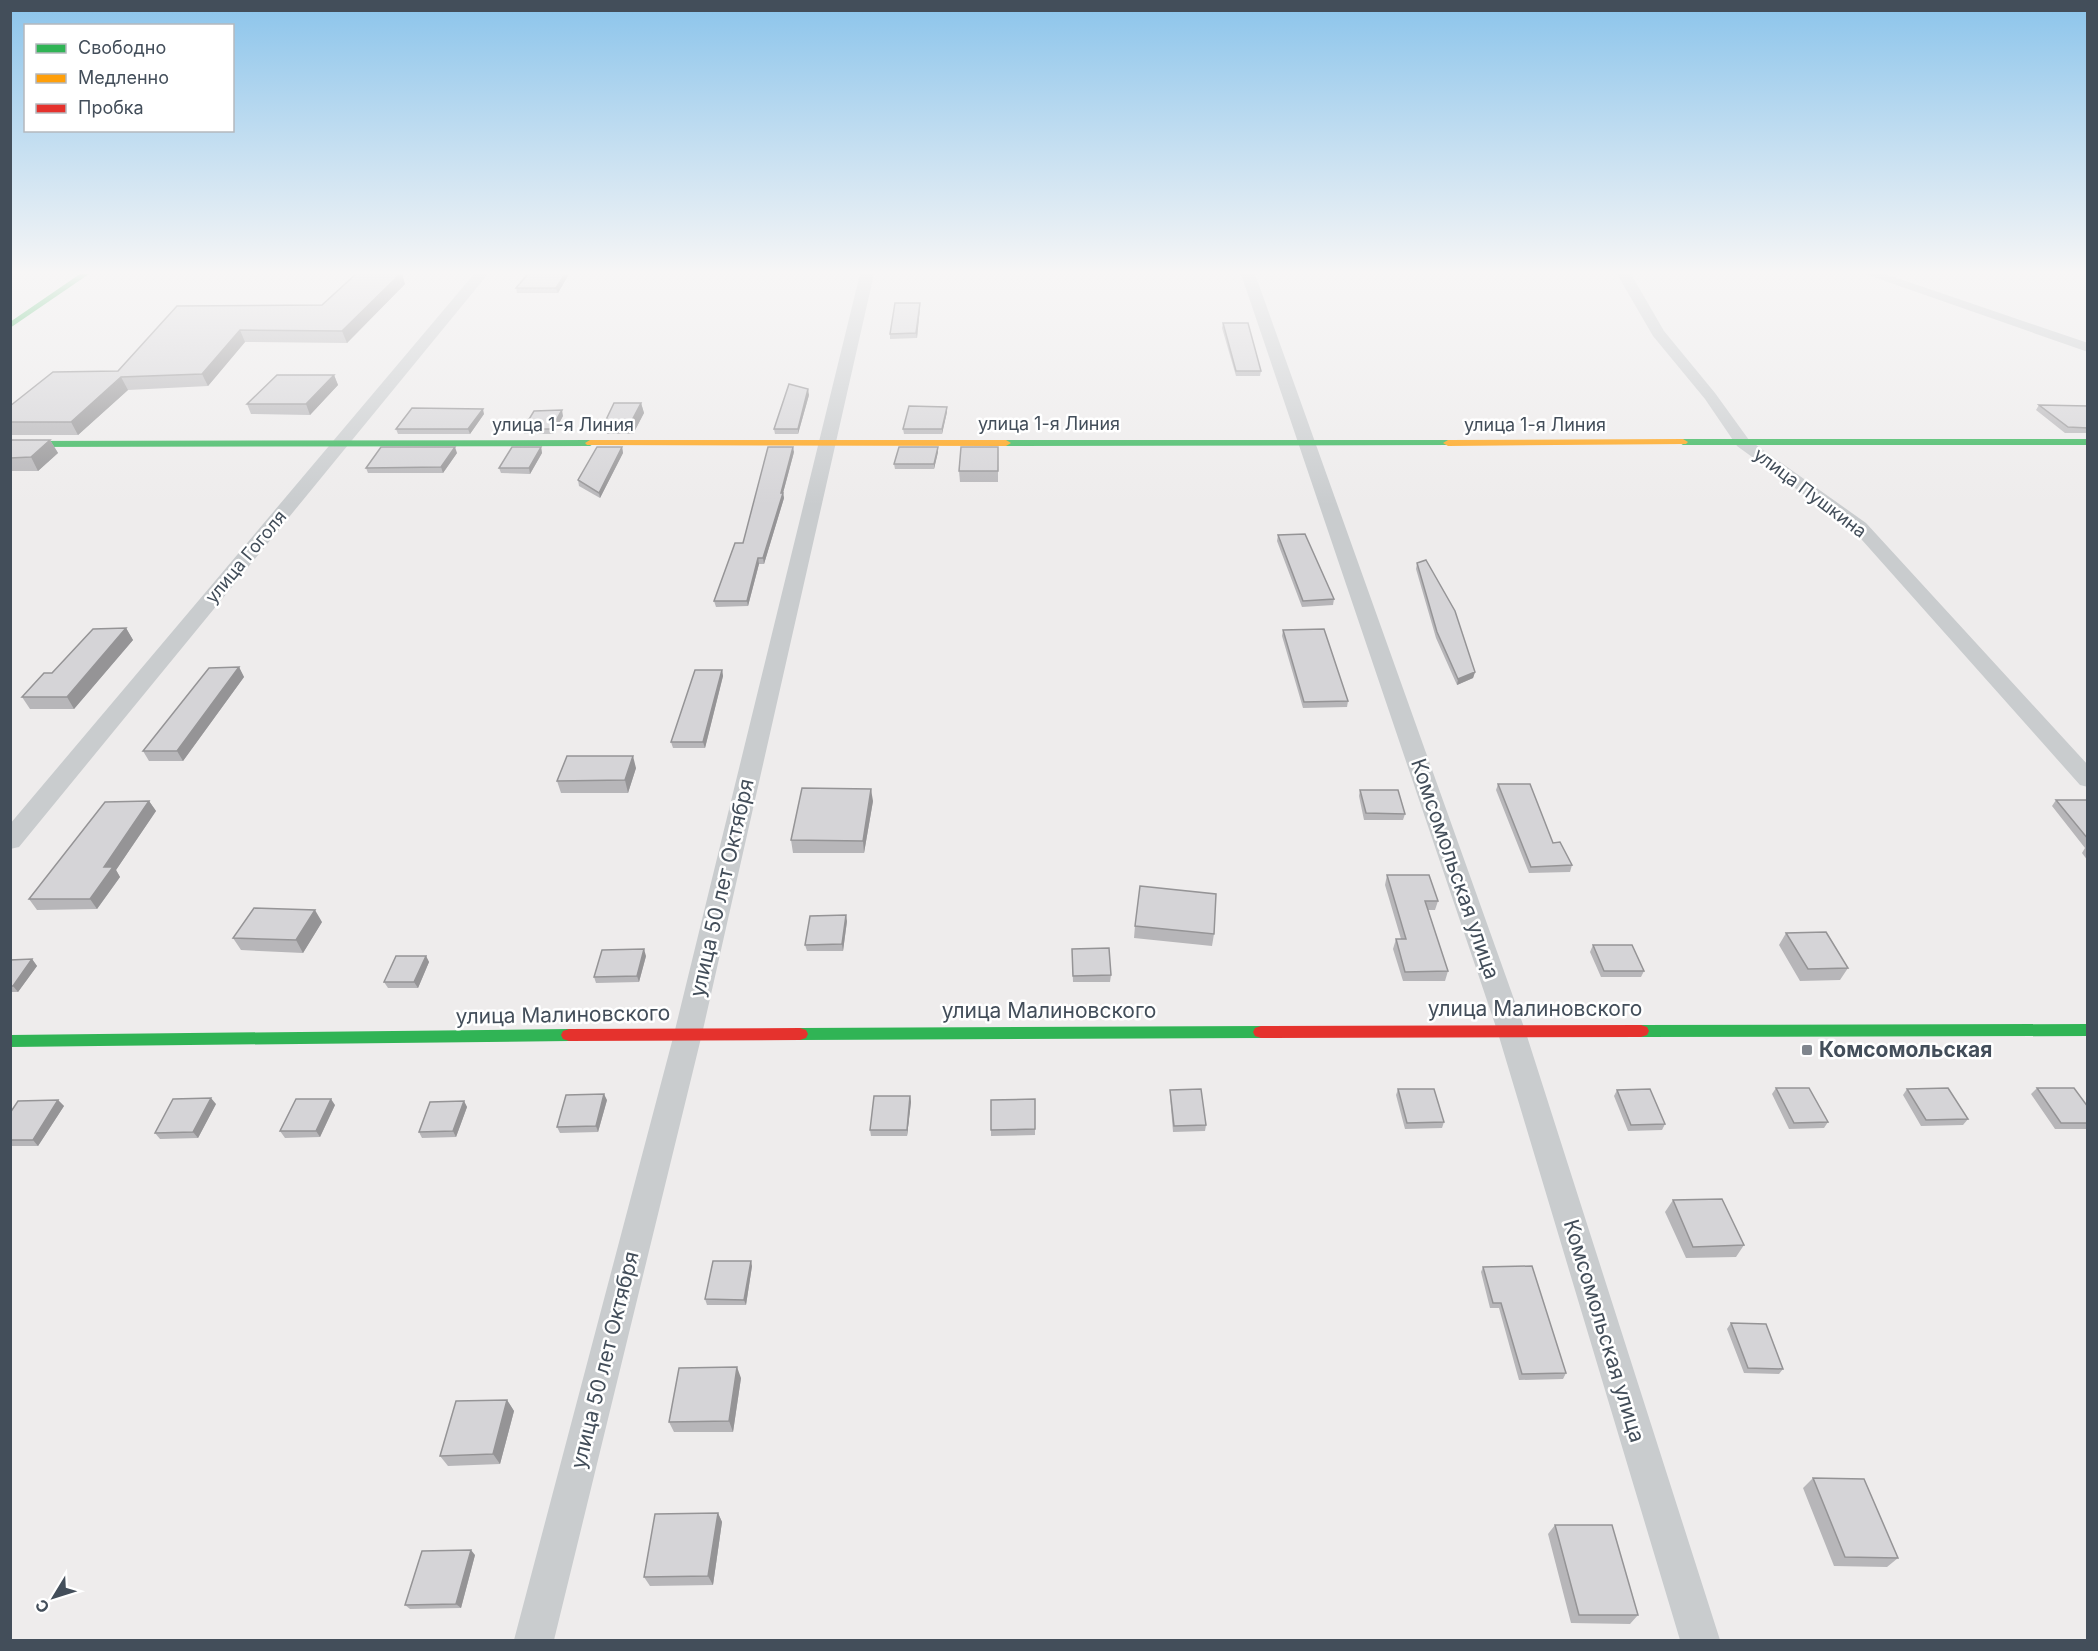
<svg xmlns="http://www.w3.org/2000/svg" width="2098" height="1651" viewBox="0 0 2098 1651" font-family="Inter,sans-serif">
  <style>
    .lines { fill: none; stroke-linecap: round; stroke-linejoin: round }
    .street { fill: #c9ccce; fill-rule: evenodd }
    .fast { fill: #30b455; fill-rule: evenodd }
    .slow { fill: #ff9f0a; fill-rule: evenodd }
    .jam { fill: #e5322d; fill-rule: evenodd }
    .wall { fill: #b7b6b9 }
    .shaded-wall { fill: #959496 }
    .building { fill: #d5d4d7; stroke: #959496; stroke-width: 1.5 }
    .poi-dot { fill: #7f858d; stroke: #fff; stroke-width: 2 }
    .labels { text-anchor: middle; stroke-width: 5; stroke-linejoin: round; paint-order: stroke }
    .far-street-label { font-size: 18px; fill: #434e5a; stroke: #fff }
    .street-label { font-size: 21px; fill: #434e5a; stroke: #fff }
    .poi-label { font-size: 21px; font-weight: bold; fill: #434e5a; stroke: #fff; text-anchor: start }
  </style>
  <rect width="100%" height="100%" fill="#eeecec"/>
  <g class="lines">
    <path class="street" d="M474,274H488L19,847L10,849V824Z
      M860,274H874L702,1034L554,1640H514L674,1034Z
      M1241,274H1255L1525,1030L1720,1640H1680L1497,1030Z
      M1617,274H1631L1664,331L1715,393L1749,440L1866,523L2088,765V787L2080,785L1854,531L1737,446L1705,399L1653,336Z
      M1865,274H1885L2088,343V352Z"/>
    <path class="fast" d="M80,274H89L10,328V322Z
      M2088,439V445H1683L1678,442L1683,439Z
      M1448,440L1453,443L1451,445L1006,446L1001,443L1006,440Z
      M10,441L590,440L595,443L590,446L10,447Z
      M2088,1024V1036L1641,1037L1635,1035L1633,1031L1635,1027L1641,1025Z
      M1261,1026L1267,1028L1269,1032L1267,1036L1261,1038L800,1040L794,1038L792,1034L794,1030L800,1028Z
      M569,1029L575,1031L577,1035L575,1039L569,1041L10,1047V1035Z"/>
    <path class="slow" d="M1683,439L1688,442L1686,444L1448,446L1443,443L1448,440Z
      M590,440H1006L1011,443L1006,446L587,445L585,443Z"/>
    <path class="jam" d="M1641,1025L1647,1027L1649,1031L1647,1035L1641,1037L1261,1038L1255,1036L1253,1032L1255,1028L1261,1026Z
      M800,1028L806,1030L808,1034L806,1038L800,1040L569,1041L563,1039L561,1035L563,1031L569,1029Z"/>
  </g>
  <path class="wall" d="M356,274H402L405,284L347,343L245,342L208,386L128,390L78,435H10V406L118,371L177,306L322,305Z
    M569,274L558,293H517L516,288Z
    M920,303V308L917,338L890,339V334Z
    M1223,323L1261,371L1260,376H1236L1222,328Z
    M334,375L338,385L310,415L251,414L247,404Z
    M809,395L798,434H775L774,429Z
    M641,403L644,413L633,434H607L604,424Z
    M2039,405L2088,406V433H2065L2036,410Z
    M947,407V412L942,434H904L903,429Z
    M484,414L470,434H398L396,429Z
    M563,416L553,434H524L523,429Z
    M10,440H50L58,453L38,471H10Z
    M541,447L542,453L530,474L501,473L499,468Z
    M622,447L623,453L600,498L579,486L578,480Z
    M998,447V482H960L959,471Z
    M794,452L783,493L784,498L764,564H759L748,606L716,607L714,601L743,543Z
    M938,452L934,469H895L894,464Z
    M457,453L443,473H368L366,468Z
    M1278,535L1334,599L1333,605L1302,607L1277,541Z
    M1417,563L1475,672L1473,678L1457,685L1436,638L1416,569Z
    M126,628L133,640L74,709H30L22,697L52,673Z
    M1283,630L1348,701L1347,707L1303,708L1282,636Z
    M239,667L244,677L183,761H149L143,751Z
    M722,670L723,676L705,748H673L671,742Z
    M636,768L628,793H561L557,781Z
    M1498,784L1553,843L1572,865L1570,872L1529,873L1496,790Z
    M1360,790L1405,814L1403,820H1364L1359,796Z
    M2056,800H2087L2088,861L2082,853L2085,848L2052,806Z
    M149,801L156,811L116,870L120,877L97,909L37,910L29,899Z
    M873,801L864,853H793L791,840Z
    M1387,875L1438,901L1435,910H1428L1448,971L1445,981H1403L1393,949L1396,939H1401L1385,885Z
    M847,921L843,951H807L805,945Z
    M322,922L303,953L241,950L233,938Z
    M1135,926L1214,934L1212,946L1134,938Z
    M1786,933L1848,968L1840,980L1800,981L1779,945Z
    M1593,945L1644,971L1641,977H1601L1590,952Z
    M1072,955L1111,975L1110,982H1073Z
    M426,956L429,962L418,988H388L384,982Z
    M646,956L639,982L596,983L594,977Z
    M32,959L37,966L18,992H10V960Z
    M1776,1088L1828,1122L1824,1128L1789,1129L1772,1094Z
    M2037,1088L2088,1107V1129H2055L2031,1094Z
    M1398,1089L1444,1122L1442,1128L1405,1129L1396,1095Z
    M1907,1089L1968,1119L1963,1125L1921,1126L1903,1095Z
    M1170,1090L1206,1125L1205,1131L1173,1132L1170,1096Z
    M1617,1090L1665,1124L1662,1130L1628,1131L1614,1096Z
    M910,1096L911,1102L907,1136H871L870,1130Z
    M1035,1099V1135L991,1136V1130Z
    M58,1100L64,1106L38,1146H10V1113Z
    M607,1100L598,1132L560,1133L557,1127Z
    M464,1101L467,1107L456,1137L422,1138L419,1132Z
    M216,1104L198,1138L160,1139L155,1133Z
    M335,1105L320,1137L285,1138L280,1131Z
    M1673,1200L1744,1245L1736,1257L1686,1258L1665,1212Z
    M752,1266L746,1305H707L705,1299Z
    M1483,1267L1566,1373L1563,1379L1519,1380L1499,1308H1490L1481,1272Z
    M1731,1323L1783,1369L1779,1374L1744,1373L1727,1329Z
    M741,1378L733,1432H674L669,1422Z
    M507,1400L514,1411L500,1464L448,1466L440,1456Z
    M1813,1478L1898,1558L1887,1567L1834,1566L1803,1488Z
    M718,1513L722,1522L713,1585L650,1586L644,1577Z
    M1555,1525L1638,1615L1630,1624L1571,1623L1548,1534Z
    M475,1555L461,1608L410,1609L405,1605Z"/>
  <path class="shaded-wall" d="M400,274H402L405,284L347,343L342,331Z
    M565,274H569L558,293L556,288Z
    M920,303V308L917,338L916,333Z
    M240,330L245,342L208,386L202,374Z
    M334,375L338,385L310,415L306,404Z
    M121,377L128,390L78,435L71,422Z
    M808,389L809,395L798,434V429Z
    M641,403L644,413L633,434L630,424Z
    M947,407V412L942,434V429Z
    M483,409L484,414L470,434L468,429Z
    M562,410L563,416L553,434L551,429Z
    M50,440L58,453L38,471L31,457Z
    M455,447L457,453L443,473L441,467Z
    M541,447L542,453L530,474L529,468Z
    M622,447L623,453L600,498L599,493Z
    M793,447L794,452L783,493L784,498L764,564L763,558Z
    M938,447V452L934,469V464Z
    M758,558L759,564L748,606L747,601Z
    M126,628L133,640L74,709L67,697Z
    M239,667L244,677L183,761L177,751Z
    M722,670L723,676L705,748L703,742Z
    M1475,672L1473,678L1457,685L1458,679Z
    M633,756L636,768L628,793L625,780Z
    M871,789L873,801L864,853L863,841Z
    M149,801L156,811L116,870L120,877L97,909L90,899L104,867Z
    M315,910L322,922L303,953L296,940Z
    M846,915L847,921L843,951L842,944Z
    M644,949L646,956L639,982L637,976Z
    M426,956L429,962L418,988L414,982Z
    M32,959L37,966L18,992L13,986Z
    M604,1094L607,1100L598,1132L596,1126Z
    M910,1096L911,1102L907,1136V1130Z
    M211,1098L216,1104L198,1138L193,1132Z
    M331,1099L335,1105L320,1137L316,1131Z
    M58,1100L64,1106L38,1146L33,1140Z
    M464,1101L467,1107L456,1137L453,1131Z
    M751,1261L752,1266L746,1305L744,1300Z
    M737,1367L741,1378L733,1432L729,1421Z
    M507,1400L514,1411L500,1464L493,1454Z
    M718,1513L722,1522L713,1585L708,1576Z
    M471,1550L475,1555L461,1608L456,1604Z"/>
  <path class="building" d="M356,274H400L342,331L240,330L202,374L121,377L71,422H10V406L53,372L118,371L177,306L322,305Z
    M528,274H565L556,288H516Z
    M895,303H920L916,333L890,334Z
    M1223,323H1248L1261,371H1236Z
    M277,375H334L306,404H247Z
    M789,384L808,389L798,429H774Z
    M614,403H641L630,424H604Z
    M2039,405L2088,406V428L2068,427Z
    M909,406L947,407L942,429H903Z
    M412,408L483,409L468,429H396Z
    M562,410L551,429H523L534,411Z
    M10,440H50L31,457L10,458Z
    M381,447H455L441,467L366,468Z
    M512,447H541L529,468H499Z
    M597,447H622L599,493L578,480Z
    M768,447H793L781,493H783L763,558H758L747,601H714L735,543H743Z
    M899,447H938L934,464H894Z
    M961,447H998V471H959Z
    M1305,534L1334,599L1303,601L1278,535Z
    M1426,560L1455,611L1475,672L1458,679L1437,632L1417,563Z
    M126,628L67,697H22L44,673H52L93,629Z
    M1324,629L1348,701L1304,702L1283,630Z
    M239,667L177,751H143L209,668Z
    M695,670H722L703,742H671Z
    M567,756H633L625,780L557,781Z
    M1498,784H1530L1553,843L1560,842L1572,865L1531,867Z
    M802,788L871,789L863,841L791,840Z
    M1360,790H1398L1405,814L1366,813Z
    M2056,800H2088V839Z
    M149,801L104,867H113L90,899H29L105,802Z
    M1387,875H1429L1438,901H1425L1448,971L1405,972L1396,939H1406Z
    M1140,886L1216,894L1214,934L1135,926Z
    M254,908L315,910L296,940L233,938Z
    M846,915L842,944L805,945L810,916Z
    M1826,932L1848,968L1808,969L1786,933Z
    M1593,945H1632L1644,971H1604Z
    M1109,948L1111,975L1073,976L1072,949Z
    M644,949L637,976L594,977L602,950Z
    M396,956H426L414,982H384Z
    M32,959L13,986H10V960Z
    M1776,1088H1809L1828,1122L1794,1123Z
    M1948,1088L1968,1119L1926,1120L1907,1089Z
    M2037,1088H2074L2088,1107V1123H2061Z
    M1201,1089L1206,1125L1174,1126L1170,1090Z
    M1398,1089H1434L1444,1122L1407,1123Z
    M1650,1089L1665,1124L1631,1125L1617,1090Z
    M604,1094L596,1126L557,1127L566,1095Z
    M874,1096H910L907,1130H870Z
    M211,1098L193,1132L155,1133L173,1099Z
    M296,1099H331L316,1131H280Z
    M1035,1099V1129L991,1130V1100Z
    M58,1100L33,1140H10V1113L18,1101Z
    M464,1101L453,1131L419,1132L430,1102Z
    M1722,1199L1744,1245L1693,1247L1673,1200Z
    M713,1261H751L744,1300L705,1299Z
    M1532,1266L1566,1373L1522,1374L1501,1303H1493L1483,1267Z
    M1731,1323L1766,1324L1783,1369L1748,1368Z
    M737,1367L729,1421L669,1422L679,1368Z
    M507,1400L493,1454L440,1456L456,1401Z
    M1813,1478L1864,1479L1898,1558L1845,1557Z
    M718,1513L708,1576L644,1577L655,1514Z
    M1555,1525H1612L1638,1615H1579Z
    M471,1550L456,1604L405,1605L422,1551Z"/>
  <linearGradient id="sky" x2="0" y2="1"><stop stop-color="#8bc4eb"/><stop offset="0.54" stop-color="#f7f6f6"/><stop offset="1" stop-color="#f7f6f6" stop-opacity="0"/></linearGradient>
  <rect width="2098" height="505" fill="url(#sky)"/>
  <rect class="poi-dot" x="1801" y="1044" width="12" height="12" rx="3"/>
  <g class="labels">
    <g class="far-street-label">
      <text x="1049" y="430">улица 1-я Линия</text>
      <text x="563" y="431">улица 1-я Линия</text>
      <text x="1535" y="431">улица 1-я Линия</text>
      <text transform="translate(1810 493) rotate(37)" y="6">улица Пушкина</text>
      <text transform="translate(246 557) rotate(-50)" y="6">улица Гоголя</text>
    </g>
    <g class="street-label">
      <text transform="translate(1455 869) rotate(71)" y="7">Комсомольская улица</text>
      <text transform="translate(722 888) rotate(-77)" y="7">улица 50 лет Октября</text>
      <text x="1535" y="1016">улица Малиновского</text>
      <text x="1049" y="1018">улица Малиновского</text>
      <text transform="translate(563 1015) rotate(-1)" y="7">улица Малиновского</text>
      <text transform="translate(1604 1331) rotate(73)" y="7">Комсомольская улица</text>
      <text transform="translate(605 1360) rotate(-76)" y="7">улица 50 лет Октября</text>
    </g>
    <g class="poi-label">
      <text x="1819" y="1057">Комсомольская</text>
    </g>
  </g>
  <rect width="2098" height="1651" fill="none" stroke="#434e5a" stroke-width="24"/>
  <rect x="24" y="24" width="210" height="108" fill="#ffffff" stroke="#b4b8bd" stroke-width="1.5"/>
  <rect x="36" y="44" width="30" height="9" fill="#30b455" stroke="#b4b8bd" stroke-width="1.5"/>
  <text x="78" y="54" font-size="18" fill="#434e5a">Свободно</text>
  <rect x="36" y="74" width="30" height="9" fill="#ff9f0a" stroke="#b4b8bd" stroke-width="1.5"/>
  <text x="78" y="84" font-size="18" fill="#434e5a">Медленно</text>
  <rect x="36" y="104" width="30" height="9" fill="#e5322d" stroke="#b4b8bd" stroke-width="1.5"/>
  <text x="78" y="114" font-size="18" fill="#434e5a">Пробка</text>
  <g transform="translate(54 1597) rotate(232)" stroke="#ffffff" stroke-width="4.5" paint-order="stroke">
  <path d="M0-4.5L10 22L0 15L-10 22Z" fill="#434e5a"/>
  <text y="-9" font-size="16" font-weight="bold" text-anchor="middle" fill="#434e5a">С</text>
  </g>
</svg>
